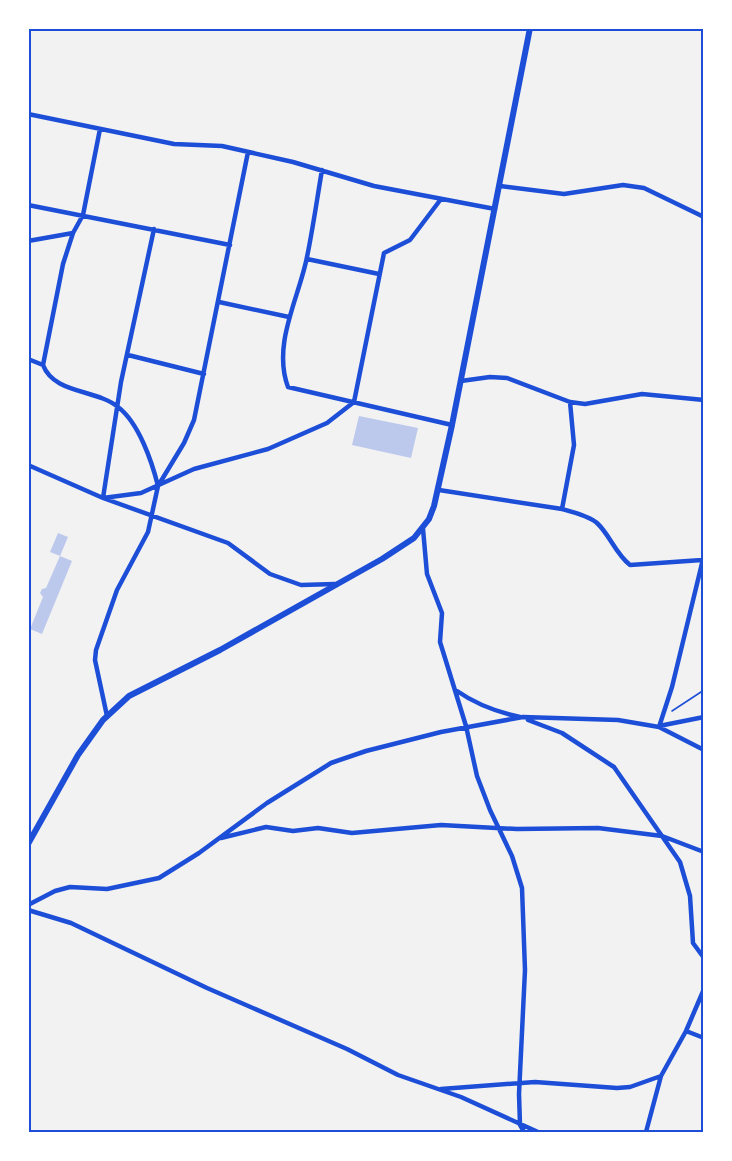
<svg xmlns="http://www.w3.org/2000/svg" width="732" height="1161" viewBox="0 0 732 1161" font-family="'IBM Plex Sans',sans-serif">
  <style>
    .building { fill: #bdc9ec }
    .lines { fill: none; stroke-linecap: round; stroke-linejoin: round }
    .path { stroke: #1d4ed8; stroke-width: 1.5 }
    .minor { stroke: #1d4ed8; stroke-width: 4.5 }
    .tertiary { stroke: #1d4ed8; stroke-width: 6 }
    .neatline { fill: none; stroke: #1d4ed8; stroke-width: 2 }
  </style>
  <rect width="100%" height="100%" fill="#f2f2f2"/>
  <path class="building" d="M359,416L418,428L411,458L352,445Z
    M58,533L68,537L60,556L50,552Z
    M60,556L72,561L42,634L30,629L43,597L40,593L42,589L46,588Z"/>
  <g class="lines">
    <path class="path" d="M672,711L704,690"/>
    <path class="minor" d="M28,114L174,144L222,146L293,162L374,186L495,209
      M322,170C317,199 313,228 307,257C299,298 272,344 288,387L452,425
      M500,186L564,194L623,185L644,188L704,217
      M28,205L230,245
      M154,229L121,382L103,498L141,493L194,469L268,449L327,423L354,402L384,253L410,240L441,199
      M28,241L73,233
      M307,259L379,274
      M219,302L289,317
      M128,355L204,374
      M28,359L43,365C54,394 96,389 118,407C139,423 152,462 158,486
      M43,365L63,264L73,233L83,215L100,129
      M461,381L490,377L507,378L570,402L585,404L642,394L704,400
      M28,465L103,498L228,543L270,574L301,585L335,584
      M439,490L562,509C573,512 589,516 597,523C610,535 615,553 630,565L702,560
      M562,509L574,445L570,402
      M423,529L427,574L442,613L440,642L445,658L466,726L477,776L490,810L512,856L522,888L525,970L519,1094L520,1125L524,1132
      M457,691C477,705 497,712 520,717
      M107,716L95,660L96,650L117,590L148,532L158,486L184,443L194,420L248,152
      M528,720L562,733L614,767L680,862L690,896L693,943L704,958
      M659,726L704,717
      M659,727L672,687L704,555
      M221,838L266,827L293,831L318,828L352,833L441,825L517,829L598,828L662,836L704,852
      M28,905L55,891L70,887L107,889L159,878L199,853L267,803L331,763L366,751L441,732L523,717L618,720L659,727L704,750
      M28,910L71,923L207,988L347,1049L398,1075L461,1097L538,1132
      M686,1031L704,1038
      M441,1089L535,1082L617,1088L630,1087L661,1076
      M646,1132L661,1076L686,1031L704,989"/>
    <path class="tertiary" d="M28,844L78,755L103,720L129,696L220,650L382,559L414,538L429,519L434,506L452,425L530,28"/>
  </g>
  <rect width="732" height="1161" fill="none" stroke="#ffffff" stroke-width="60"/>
  <rect x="30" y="30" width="672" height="1101" class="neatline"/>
</svg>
